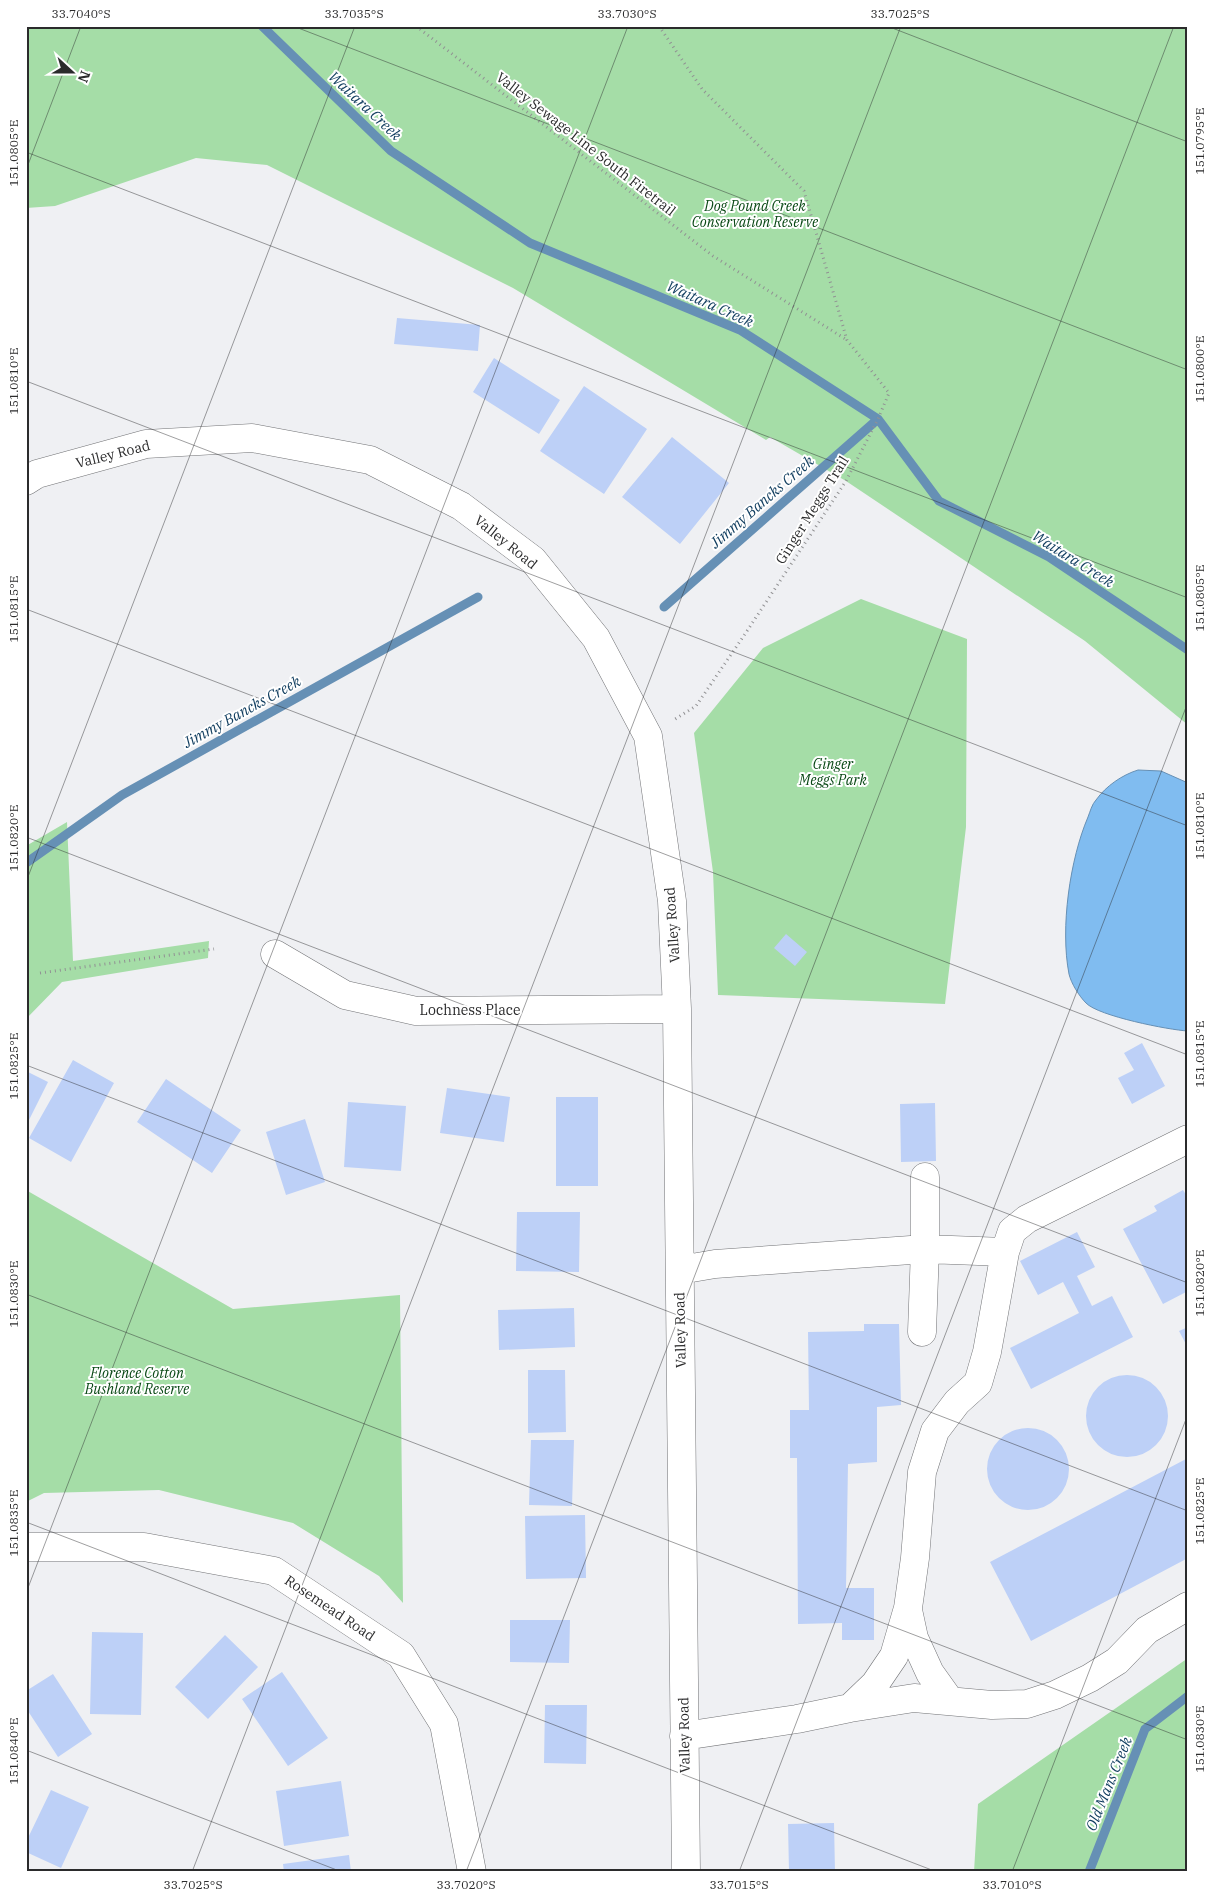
<svg xmlns="http://www.w3.org/2000/svg" width="1214" height="1898" viewBox="0 0 1214 1898" font-family="'IBM Plex Serif',serif">
  <style>
    .green { fill: #a5dda7 }
    .water { fill: #80bcf0; stroke: #6690b5 }
    .lines { fill: none; stroke-linecap: round; stroke-linejoin: round }
    .stream { stroke: #6690b5; stroke-width: 9 }
    .building { fill: #bdd0f7 }
    .minor-casing { stroke: #727376; stroke-width: 29 }
    .path { stroke: #919193; stroke-width: 3; stroke-dasharray: 1 4; stroke-linecap: butt }
    .minor { stroke: #fff; stroke-width: 28 }
    .ticks { fill: none; stroke: #2b2b2c; stroke-width: 1; stroke-opacity: 0.45 }
    .labels { text-anchor: middle; stroke-width: 4; stroke-linejoin: round; paint-order: stroke }
    .street-label { font-size: 14px; fill: #2b2b2c; stroke: #fff }
    .park-label { font-size: 14px; font-style: italic; fill: #084814; stroke: #fff }
    .water-label { font-size: 15px; font-style: italic; fill: #0f3c5e; stroke: #fff }
    .neatline { fill: none; stroke: #2b2b2c; stroke-width: 2 }
    .ticks-label { font-size: 12px; text-anchor: middle; fill: #2b2b2c }
  </style>
  <rect width="100%" height="100%" fill="#eff0f3"/>
  <path class="green" d="M26,26H1188V725L1085,641L846,481L770,437L766,440L513,288L267,165L196,158L55,206L26,208Z
    M861,599L967,639L966,827L945,1004L718,995L713,872L694,733L763,648Z
    M67,822L73,961L209,941L208,958L62,982L26,1019V846Z
    M26,1190L233,1309L400,1295L403,1603L379,1576L293,1523L159,1490L44,1493L26,1502Z
    M1188,1658V1872H974L978,1804Z"/>
  <path class="water" d="M1138,770L1161,771L1188,783V1031C1169,1030 1098,1016 1086,1003C1079,996 1071,983 1069,974C1060,928 1070,859 1088,817C1090,812 1092,804 1096,800C1106,786 1122,775 1138,770Z"/>
  <g class="lines">
    <path class="stream" d="M262,26L391,151L530,243L740,330L878,419L939,501L1049,557L1188,650
      M664,607L878,419
      M26,863L122,795L478,597
      M1089,1872L1145,1729L1188,1696"/>
  </g>
  <path class="building" d="M397,318L480,325L478,351L394,344Z
    M494,358L560,400L539,434L473,392Z
    M584,386L647,429L604,494L540,451Z
    M672,437L729,483L680,544L622,497Z
    M786,934L807,952L795,966L774,948Z
    M1142,1043L1165,1086L1132,1104L1118,1078L1134,1070L1124,1053Z
    M73,1060L114,1083L71,1162L29,1138Z
    M26,1071L48,1082L26,1126Z
    M166,1079L241,1130L212,1173L137,1122Z
    M447,1088L510,1097L504,1142L440,1133Z
    M556,1097H598V1186H556Z
    M348,1102L406,1106L401,1171L344,1167Z
    M935,1103L936,1161L901,1162L900,1104Z
    M305,1119L325,1182L286,1195L266,1132Z
    M1183,1190L1188,1198V1291L1163,1304L1123,1229L1157,1211L1154,1206Z
    M517,1212H580L579,1272L516,1271Z
    M1077,1232L1095,1267L1077,1276L1092,1306L1112,1296L1133,1337L1031,1389L1010,1348L1079,1313L1063,1282L1038,1295L1020,1261Z
    M574,1308L575,1347L499,1350L498,1310Z
    M864,1324H899L901,1405L877,1407V1462L848,1464L846,1588H874V1640H842V1623L798,1624L797,1458H790V1410H809L808,1332L864,1331Z
    M1188,1327V1348L1179,1331Z
    M528,1370H565L566,1432L528,1433Z
    M1086 1416a41 41 0 1 1 82 0a41 41 0 1 1-82 0Z
    M987 1469a41 41 0 1 1 82 0a41 41 0 1 1-82 0Z
    M531,1440H574L572,1506L529,1505Z
    M1186,1459L1188,1462V1558L1031,1641L990,1562Z
    M585,1515L586,1578L526,1579L525,1516Z
    M510,1620H570L569,1663L510,1662Z
    M92,1632L143,1633L141,1715L90,1714Z
    M225,1635L258,1667L208,1719L175,1687Z
    M282,1672L328,1738L288,1766L242,1699Z
    M53,1674L92,1734L58,1757L26,1708V1691Z
    M545,1705H587L586,1764L544,1763Z
    M341,1781L349,1836L284,1846L276,1791Z
    M51,1790L89,1807L61,1868L26,1852V1842Z
    M834,1823L835,1872H789L788,1824Z
    M349,1855L351,1872H284L283,1864Z"/>
  <g class="lines">
    <defs>
      <path id="minor" d="M26,481L37,474L146,444L252,438L370,460L461,506L533,560L596,638L648,736L672,901L677,1009L686,1872
        M275,954L345,995L416,1011L677,1009
        M680,1270L715,1264L925,1249L1005,1252
        M922,1332L925,1249V1177
        M26,1547H144L274,1571L401,1655L444,1724L472,1872
        M908,1610L914,1638L930,1673L950,1701
        M850,1708L875,1684L894,1656L908,1608L915,1558L922,1472L935,1431L957,1402L978,1383L987,1352L1005,1252L1012,1231L1027,1219L1188,1139
        M684,1736L797,1719L850,1708L914,1698L992,1705L1027,1704L1055,1695L1090,1678L1117,1661L1147,1630L1188,1606"/>
    </defs>
    <use href="#minor" class="minor-casing"/>
    <path class="path" d="M416,26L713,256L847,340
      M659,26L702,89L804,191L847,340L889,393L878,419L846,481L747,631L696,706L672,721
      M40,973L214,949"/>
    <use href="#minor" class="minor"/>
  </g>
  <path class="ticks" d="M293,26L1188,370M887,26L1188,142M26,152L1188,598M26,170L81,26M26,381L1188,826M26,609L1188,1055M26,837L1188,1283M26,882L355,26M26,1065L1188,1511M26,1294L1188,1740M26,1522L937,1872M26,1593L628,26M26,1750L342,1872M192,1872L901,26M466,1872L1174,26M739,1872L1188,702M1012,1872L1188,1414"/>
  <g class="labels">
    <g class="street-label">
      <text transform="translate(586 144) rotate(38)" y="5">Valley Sewage Line South Firetrail</text>
      <text transform="translate(113 454) rotate(-14)" y="5">Valley Road</text>
      <text transform="translate(812 510) rotate(-58)" y="5">Ginger Meggs Trail</text>
      <text transform="translate(506 542) rotate(39)" y="5">Valley Road</text>
      <text transform="translate(672 925) rotate(-94)" y="5">Valley Road</text>
      <text x="470" y="1015">Lochness Place</text>
      <text transform="translate(680 1330) rotate(-91)" y="5">Valley Road</text>
      <text transform="translate(330 1608) rotate(34)" y="5">Rosemead Road</text>
      <text transform="translate(684 1735) rotate(-91)" y="5">Valley Road</text>
    </g>
    <g class="park-label">
      <text x="755" y="211">Dog Pound Creek<tspan x="755" dy="16">Conservation Reserve</tspan></text>
      <text x="833" y="769">Ginger<tspan x="833" dy="16">Meggs Park</tspan></text>
      <text x="137" y="1378">Florence Cotton<tspan x="137" dy="16">Bushland Reserve</tspan></text>
    </g>
    <g class="water-label">
      <text transform="translate(365 106) rotate(43)" y="5">Waitara Creek</text>
      <text transform="translate(710 304) rotate(24)" y="5">Waitara Creek</text>
      <text transform="translate(762 502) rotate(-41)" y="5">Jimmy Bancks Creek</text>
      <text transform="translate(1073 559) rotate(32)" y="5">Waitara Creek</text>
      <text transform="translate(242 712) rotate(-29)" y="5">Jimmy Bancks Creek</text>
      <text transform="translate(1109 1784) rotate(-68)" y="5">Old Mans Creek</text>
    </g>
  </g>
  <rect width="1214" height="1898" fill="none" stroke="#ffffff" stroke-width="55"/>
  <g transform="translate(72 72) rotate(111)" stroke="#ffffff" stroke-width="4" paint-order="stroke">
  <path d="M0-4L9 19L0 12L-9 19Z" fill="#2b2b2c"/>
  <text y="-8" font-size="14" font-weight="bold" text-anchor="middle" fill="#2b2b2c">N</text>
  </g>
  <rect x="28" y="28" width="1158" height="1842" class="neatline"/>
  <g class="ticks-label">
    <text x="81" y="18">33.7040°S</text>
    <text x="354" y="18">33.7035°S</text>
    <text x="627" y="18">33.7030°S</text>
    <text x="900" y="18">33.7025°S</text>
    <text transform="translate(1200 141) rotate(-90)" y="4">151.0795°E</text>
    <text transform="translate(14 153) rotate(-90)" y="4">151.0805°E</text>
    <text transform="translate(1200 369) rotate(-90)" y="4">151.0800°E</text>
    <text transform="translate(14 381) rotate(-90)" y="4">151.0810°E</text>
    <text transform="translate(1200 598) rotate(-90)" y="4">151.0805°E</text>
    <text transform="translate(14 609) rotate(-90)" y="4">151.0815°E</text>
    <text transform="translate(1200 826) rotate(-90)" y="4">151.0810°E</text>
    <text transform="translate(14 838) rotate(-90)" y="4">151.0820°E</text>
    <text transform="translate(1200 1054) rotate(-90)" y="4">151.0815°E</text>
    <text transform="translate(14 1066) rotate(-90)" y="4">151.0825°E</text>
    <text transform="translate(1200 1283) rotate(-90)" y="4">151.0820°E</text>
    <text transform="translate(14 1294) rotate(-90)" y="4">151.0830°E</text>
    <text transform="translate(1200 1511) rotate(-90)" y="4">151.0825°E</text>
    <text transform="translate(14 1523) rotate(-90)" y="4">151.0835°E</text>
    <text transform="translate(1200 1739) rotate(-90)" y="4">151.0830°E</text>
    <text transform="translate(14 1751) rotate(-90)" y="4">151.0840°E</text>
    <text x="193" y="1889">33.7025°S</text>
    <text x="466" y="1889">33.7020°S</text>
    <text x="739" y="1889">33.7015°S</text>
    <text x="1012" y="1889">33.7010°S</text>
  </g>
</svg>
